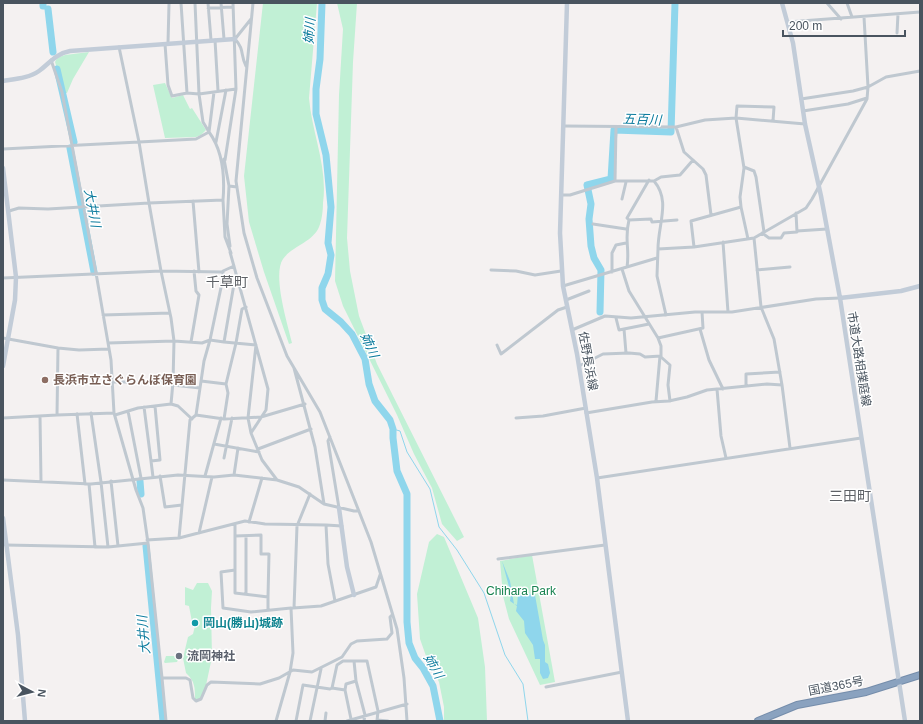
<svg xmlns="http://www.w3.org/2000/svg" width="923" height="724" viewBox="0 0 923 724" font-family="Helvetica,'Noto Sans JP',sans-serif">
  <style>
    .green { fill: #c1f0d5 }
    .water { fill: #8fd6ec }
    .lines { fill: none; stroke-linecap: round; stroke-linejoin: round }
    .stream { stroke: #8fd6ec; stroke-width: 1 }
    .river { stroke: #8fd6ec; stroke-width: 7 }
    .highway-casing { stroke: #758dab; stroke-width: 8 }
    .street { stroke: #bfc8d0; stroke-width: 3 }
    .secondary { stroke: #c2ccd8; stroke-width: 4.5 }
    .highway { stroke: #8aa2bf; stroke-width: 6 }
    .education-dot { fill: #8d6e63; stroke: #fff; stroke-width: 1.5 }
    .culture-dot { fill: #0f9aa8; stroke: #fff; stroke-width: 1.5 }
    .worship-dot { fill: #6b7280; stroke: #fff; stroke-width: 1.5 }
    .labels { text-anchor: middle; stroke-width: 3; stroke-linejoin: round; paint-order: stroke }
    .street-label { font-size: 12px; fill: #49545f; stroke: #fff }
    .education-label { font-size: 12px; font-weight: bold; fill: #785e54; stroke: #fff; text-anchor: start }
    .park-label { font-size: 12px; fill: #188250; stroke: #fff }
    .culture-label { font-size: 12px; font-weight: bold; fill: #0d838f; stroke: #fff; text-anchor: start }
    .worship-label { font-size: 12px; font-weight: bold; fill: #5b616d; stroke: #fff; text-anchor: start }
    .water-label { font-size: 13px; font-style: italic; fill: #0d7c9e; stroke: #fff }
    .quarter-label { font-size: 14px; fill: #5e6166; stroke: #fff }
  </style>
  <rect width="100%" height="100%" fill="#f4f1f1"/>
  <path class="green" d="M263,3H317L309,98C312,134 328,167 323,203C323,210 322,220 319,227C313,242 292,246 283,259C272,275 288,325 292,343L289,344L264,272L249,222L244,176Z
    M337,3H357L353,62L347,238L350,271L359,316L377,364L464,537L457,541L442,524L432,488L414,454L397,415L343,306L335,281L339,95L343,29Z
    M89,52L73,79L67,93H65L55,62L57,58L65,55Z
    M165,83L172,98L183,95L190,109L192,108L206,130L201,135L196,137L165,138L153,85Z
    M437,534L444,537L478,618L485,667L487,721H444V707L439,682L426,656L420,639L417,594L429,542Z
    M532,555L555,682L540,685L509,619L503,596L500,561Z
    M197,583H208L212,591L211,608L212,657L205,690L199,701L195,699C195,688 195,681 186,673L183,658L188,637L193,634L195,626L192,622L189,606L185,605V587L193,590Z
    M166,656H180L177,662L165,663L164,662Z"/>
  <path class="water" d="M502,561L510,581L514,604L517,605L518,595L523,592L535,595L543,640L545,645V662L548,664L550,673L548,678L543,679L540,673V659H535L533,645L525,633L524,621L516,611L517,606L510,601L511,594Z"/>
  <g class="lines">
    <path class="stream" d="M393,429L400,431L407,452L430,489L439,527L457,550L484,593L505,655L523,684L528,721"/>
    <path class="river" d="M43,3V6
      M322,3L320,59L316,89V114L326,155L331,207L328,243L331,255L328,274L322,288V300L325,309L341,322L352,334L365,359L369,384L375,401L390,420L393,429V438L397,471L407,494V622L409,643L415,658L423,668L433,686L440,721
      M48,9L53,52
      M57,69L74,142
      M70,148L94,272
      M600,312L601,270L594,258L591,246L589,219L591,204L587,185L611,179L614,130L671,132L675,3
      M140,481L141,494
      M146,546L163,721"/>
    <defs>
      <path id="highway" d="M758,721L797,705L866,692L920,675"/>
    </defs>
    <use href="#highway" class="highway-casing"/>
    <path class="street" d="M181,3L187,93L199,94L195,3
      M208,3L211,40
      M221,3L224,39
      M253,3L236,181L244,233L257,278L287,356L320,412L371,542L397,629L404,678L407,721
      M827,3L841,19
      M847,3L852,17
      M208,8L233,7
      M788,22L920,12
      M897,33L898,14
      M235,39C245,50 240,55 246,66
      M235,39L251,19
      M215,40L218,91
      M168,43L169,4
      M165,44L168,85L172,96L187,93
      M51,60L62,92L96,273L111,360L114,413L136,490L143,508L148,543
      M801,99L853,91L868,87L886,77L920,71
      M803,111L848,104L867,98
      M564,126L676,127L705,120L736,118L805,124
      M676,127L684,152L703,169L706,175L711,215
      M209,132L203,122L199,94L236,89L233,3
      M209,132L214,92
      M216,142L226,90
      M3,149L139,142L119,47
      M224,159L229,186
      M225,160L236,89
      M744,167L754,171L756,177L764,232
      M615,181L616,127
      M654,181L661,177L680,175L693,160
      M562,195H570L615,181H654C671,201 658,224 658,249
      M622,199L626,182
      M193,201L199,272
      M9,211L19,208L48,209L149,203L139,142L196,139L209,132C223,151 225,176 223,200
      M629,220L651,219L652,222L677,220
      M593,224L626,229
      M797,231L827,229
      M762,233L769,238H781L784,233L797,232L796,213
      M754,238L761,307L774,339L782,385L790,448
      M748,239L741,207L740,197L744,168L736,118L737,106L774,107L773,121
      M723,242L728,312
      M230,246L227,224L229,186L237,187
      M694,247L691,221L741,207
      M230,252L268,389L266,410L251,433L262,460L277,480
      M627,267C630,249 624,239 629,220L627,218L649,180
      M622,269L629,291L658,338L661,346V357L670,365L668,385L670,401
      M491,270L516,271L535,275L561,271
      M757,270L790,267
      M612,272V253L616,245L626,243
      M3,278L161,271L149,203L223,200L225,237L231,253
      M238,281L234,284L224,342L256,345L248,418L251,433
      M563,286L657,258
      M566,300L589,291
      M246,307L242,309L236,343L226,384L228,393L224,419L261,417L305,404
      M103,315L170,313
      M666,315L657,276L658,249L694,247L754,238L806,208L812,199L867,99L868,87L864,17
      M616,318L619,330L649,324
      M624,329L626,353
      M700,329L709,360L723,389
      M572,330L605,316L631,318L695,312H732L816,299L840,298
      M3,338L58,348
      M658,338L703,328L702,312
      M210,340L202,343L174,341L171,318L161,271L223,272
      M210,340L204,361L196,415L224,419
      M191,342L199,295L196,291L194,271
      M224,342L210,340L223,278V271L234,266
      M108,343L174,341L173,382
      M497,345L501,354L558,310L567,307
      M109,349L79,350L58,348L57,415L114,413
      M579,366L603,354L629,353L640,354L645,357L661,356
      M294,368L315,447L324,504L354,511H359
      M201,381L226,384
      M111,382H173L171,404L178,406L192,419
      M173,385L200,388
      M746,385V374L780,372
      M717,389L767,384L782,385
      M656,401L660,356
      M144,407L151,461L160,460L155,406
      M128,411L141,478
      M91,413L101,482L108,547
      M586,413L652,402L669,401L687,397L707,390L717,389L721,436L726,458
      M77,414L85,484
      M115,415L138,408L171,404
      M40,416L41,482
      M3,418L57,415
      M516,418L543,416L586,408
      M330,437L328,441L339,508
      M214,444L259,452
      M258,449L311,429
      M224,458L232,418
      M151,461L153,477
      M234,475L238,448
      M160,476L165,507L182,505
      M205,476L221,418
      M597,478L861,438
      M3,480L91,484L178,475L214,477L234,475L277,480L299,487L324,504
      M111,481L118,546
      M89,484L95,547
      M249,522L262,478
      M235,524V593L268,597V609
      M199,533L212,477
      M235,536L261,535V554H269L268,597
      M179,538L190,420L196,415
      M147,540L179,538L245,521L265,524L326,525
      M5,545L108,547L148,543L162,678H186L190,680L193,698L196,701L201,699L207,685L211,682L260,684L279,678L293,670L312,672L342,657L351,644L357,641L387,639L392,633L390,617L392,615
      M498,559L605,545
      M235,570L221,572L223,608L251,612L291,608L293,653L290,672L276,721
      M246,594V536
      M335,601L328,564L326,525L342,526
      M293,608L321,606L376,587L380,575
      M294,608L297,526L310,494
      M354,661L356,681L346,684L345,690L332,688L337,665L343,661H367L378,711L377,721
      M162,678L166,721
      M356,681L365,715L364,721
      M546,687L622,672
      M345,690L351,719
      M377,720L388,721
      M296,721L303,685L330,689L332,688
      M310,721L321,669
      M325,721L326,713
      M347,721L407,704"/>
    <path class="secondary" d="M567,3L560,233L563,286L577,354L597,478L628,721
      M782,3L793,43L805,124L821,196L840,298L905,721
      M3,81C15,79 29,78 39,71C50,63 55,54 70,51L235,39
      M3,168L16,277L15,300L3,366
      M840,298L901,291L920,286
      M339,508L347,567L354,595
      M3,518L18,635L25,721"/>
    <use href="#highway" class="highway"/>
  </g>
  <circle class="education-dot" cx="45" cy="380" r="4"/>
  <circle class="culture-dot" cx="195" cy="623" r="4"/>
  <circle class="worship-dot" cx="179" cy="656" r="4"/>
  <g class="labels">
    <g class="street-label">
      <text transform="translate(859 359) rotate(81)" y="4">市道大路相撲庭線</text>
      <text transform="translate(588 361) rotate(80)" y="4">佐野長浜線</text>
      <text transform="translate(836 686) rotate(-11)" y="4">国道365号</text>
    </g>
    <g class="education-label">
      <text x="53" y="384">長浜市立さぐらんぼ保育園</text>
    </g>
    <g class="park-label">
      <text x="521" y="595">Chihara Park</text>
    </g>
    <g class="culture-label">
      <text x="203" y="627">岡山(勝山)城跡</text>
    </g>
    <g class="worship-label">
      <text x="187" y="660">流岡神社</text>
    </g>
    <g class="water-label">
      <text transform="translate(309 31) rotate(-86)" y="5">姉川</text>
      <text transform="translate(642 119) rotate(2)" y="5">五百川</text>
      <text transform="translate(93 208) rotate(79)" y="5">大井川</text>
      <text transform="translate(370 345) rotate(66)" y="5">姉川</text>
      <text transform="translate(143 635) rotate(-95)" y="5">大井川</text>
      <text transform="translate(434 666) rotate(60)" y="5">姉川</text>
    </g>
    <g class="quarter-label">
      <text x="227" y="287">千草町</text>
      <text x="850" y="501">三田町</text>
    </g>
  </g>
  <rect width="923" height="724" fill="none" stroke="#49545f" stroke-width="8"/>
  <g transform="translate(32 692) rotate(97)" stroke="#ffffff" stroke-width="3" paint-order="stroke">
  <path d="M0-3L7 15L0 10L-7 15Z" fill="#49545f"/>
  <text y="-6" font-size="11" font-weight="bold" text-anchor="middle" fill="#49545f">N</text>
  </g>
  <path d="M783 30v6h122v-6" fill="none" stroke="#49545f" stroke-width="2"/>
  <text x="789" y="30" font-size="12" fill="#49545f" stroke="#ffffff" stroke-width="3" paint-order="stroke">200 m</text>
</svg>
